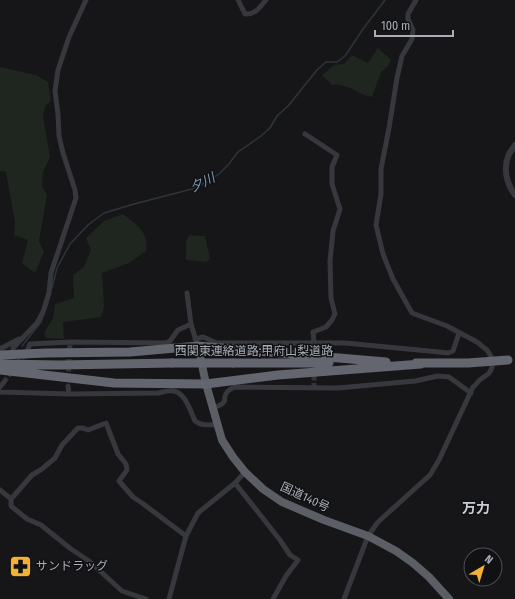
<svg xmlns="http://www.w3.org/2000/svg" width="515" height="599" viewBox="0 0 515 599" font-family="'Fira Sans Condensed','Noto Sans JP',sans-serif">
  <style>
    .green { fill: #1e261f }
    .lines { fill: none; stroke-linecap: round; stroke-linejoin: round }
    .stream { stroke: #2c353c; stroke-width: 1.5 }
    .minor-tunnel { stroke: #333438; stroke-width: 5; stroke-dasharray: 5 2.5; stroke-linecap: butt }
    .minor { stroke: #37383d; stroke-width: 5 }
    .tertiary { stroke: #37383d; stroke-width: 6 }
    .trunk { stroke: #5b5e65; stroke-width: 8 }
    .motorway { stroke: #63666e; stroke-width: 9 }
    .motorway-bridge { stroke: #63666e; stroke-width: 9 }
    .labels { text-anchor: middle; stroke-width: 3; stroke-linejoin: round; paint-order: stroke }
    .street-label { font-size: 12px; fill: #a8adb8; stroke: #111113 }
    .poi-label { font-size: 12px; fill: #a8adb8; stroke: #111113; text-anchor: start }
    .water-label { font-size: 13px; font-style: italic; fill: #7f9bb3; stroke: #111113 }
    .quarter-label { font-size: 14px; font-weight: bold; fill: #c9ccd4; stroke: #111113 }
  </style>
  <rect width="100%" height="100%" fill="#161618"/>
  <path class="green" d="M378,48L391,60L388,66L381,72L372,97C368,96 363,95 360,93C349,88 345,84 332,85L322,75L334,65L344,64L352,55L368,63Z
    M0,67L36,75L48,82L51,101L45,106L43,116L50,157L43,172L42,186L47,195L39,241L44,252L35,273L22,263L28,240L14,235L15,223L6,172L0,171Z
    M123,214C137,225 149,232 146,251L129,263L102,273L104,306L101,317L63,322L64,339L46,338L44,333L53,318L55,304L74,298L73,275L84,267L91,250L86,238L104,221Z
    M189,235L205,236L210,259L206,262L186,260V242Z"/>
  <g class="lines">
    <path class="stream" d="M52,288L57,268L70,244L88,225L104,213L134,204L192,189L209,181L219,174L228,165L238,152L261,136L270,128L277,116L288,106L317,70L326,62H337L345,56L363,29L385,0
      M22,346L41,322L48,303"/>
    <path class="minor-tunnel" d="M68,379L70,345
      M4,382L25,354
      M314,388V371"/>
    <path class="minor" d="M238,0L245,14C255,15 260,7 266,0
      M416,0L408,14V19L413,30L412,39L402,56L397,78L389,128L381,169V194L376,225L383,254L393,279L412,313L447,326L477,342L487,350L492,358
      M305,134L337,155L332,167V184L340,209L333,231L330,261L331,298L335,314L332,320L326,327L313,332L315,352
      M187,293L191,324L196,341
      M195,339L203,337L217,343H345L429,351L448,353L453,351L459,333
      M0,348H2L19,339
      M13,348L37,323L43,312L49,293L51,273L76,198L75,190L63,153L59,136L58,114L55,91L58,70L69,37L86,0
      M27,351L30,344L70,342L166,343L170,341L178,330L191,324
      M68,386L69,394
      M0,387L4,382
      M0,392L69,394L158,393C163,392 169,390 174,391C185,393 191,412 195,421C203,427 210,424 219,425
      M213,408C216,407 221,405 223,403C226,400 224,400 225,396C226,391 230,389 235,387L338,388L415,381L438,376L449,377L471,393
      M235,483L280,540L290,555L298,560L286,576L273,599
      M0,490L11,499V506L27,519L41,525L71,549L89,561L122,591L146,599
      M11,499L32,475L42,469L55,458L62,445L78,428H83L88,430L106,423L118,454L126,464L127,470L119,481L133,497L142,503L186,536
      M169,599L186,536L198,513L235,483L245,472
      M344,599L368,536L378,522L430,475L439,460L473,387C476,385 478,381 481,379C487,375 490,374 492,367"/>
    <path class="tertiary" d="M515,145C513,148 511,151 509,154C503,168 506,183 515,195"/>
    <path class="trunk" d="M198,346L206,384L222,440L233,457L245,472L263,489L282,502L324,520L368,536L396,551L413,563L429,577L449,599"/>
    <path class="motorway" d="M0,355L46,353L130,352L198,346L386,362
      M233,363H329
      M416,363H468L508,360
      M0,364L60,365L172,363
      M0,370L114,383L206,384L278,375L421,364"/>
    <path class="motorway-bridge" d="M172,363H233"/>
  </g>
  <defs>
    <symbol id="pharmacy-square" viewBox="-11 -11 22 22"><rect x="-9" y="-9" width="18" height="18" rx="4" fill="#f2b134" stroke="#111113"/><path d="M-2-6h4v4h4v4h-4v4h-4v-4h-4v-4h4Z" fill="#111"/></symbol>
  </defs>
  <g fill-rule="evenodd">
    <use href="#pharmacy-square" x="8" y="554" width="25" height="25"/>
  </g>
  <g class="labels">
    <g class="street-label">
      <text x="254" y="355">西関東連絡道路;甲府山梨道路</text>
      <text transform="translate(305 497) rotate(25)" y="4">国道140号</text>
    </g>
    <g class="poi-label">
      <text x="36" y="570">サンドラッグ</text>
    </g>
    <g class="water-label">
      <text transform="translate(202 182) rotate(-26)" y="5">夕川</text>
    </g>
    <g class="quarter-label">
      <text x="476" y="513">万力</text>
    </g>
  </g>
  <g transform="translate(483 567) rotate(38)"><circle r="19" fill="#111113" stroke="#4d4f55"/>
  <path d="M0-3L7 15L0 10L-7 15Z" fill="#f2b134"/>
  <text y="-6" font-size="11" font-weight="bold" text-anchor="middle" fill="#a8adb8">N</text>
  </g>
  <path d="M375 30v6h78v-6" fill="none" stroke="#a8adb8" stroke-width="2"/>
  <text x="381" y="30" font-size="12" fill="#a8adb8" stroke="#111113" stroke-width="3" paint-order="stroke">100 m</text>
</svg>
